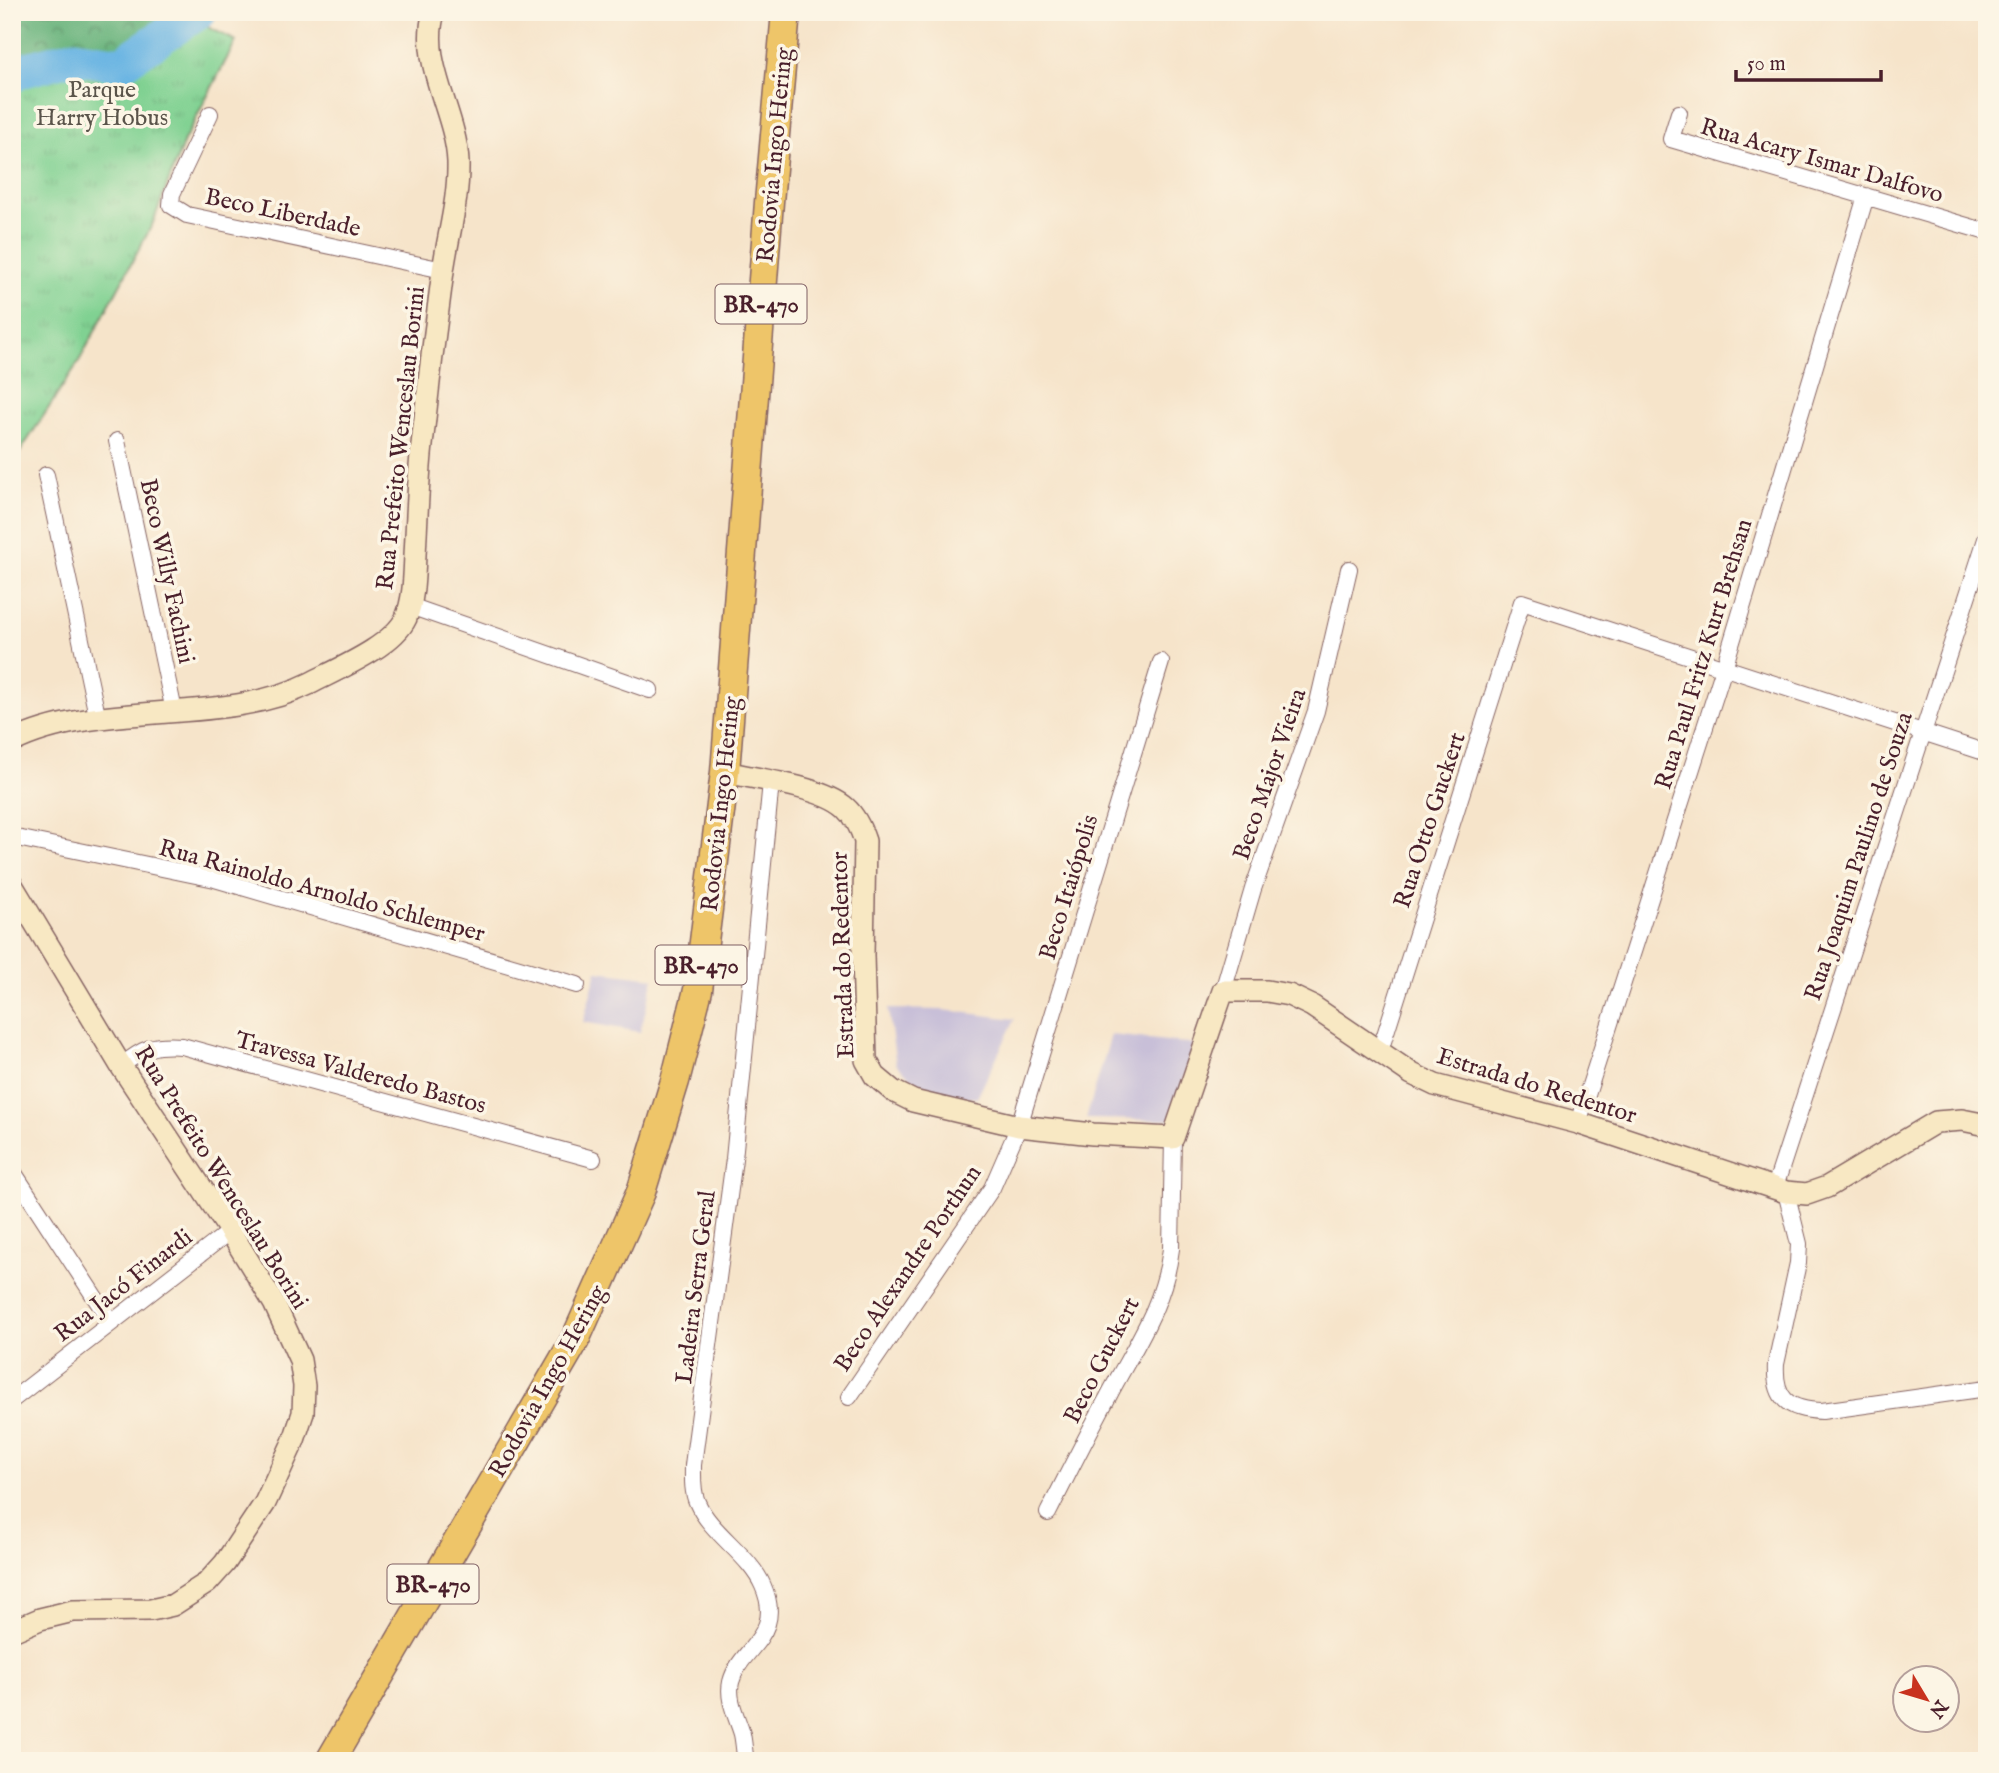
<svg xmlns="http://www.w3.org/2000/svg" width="1999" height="1773" viewBox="0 0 1999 1773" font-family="'IM FELL English',serif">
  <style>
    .industrial { fill: #c8bfd8 }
    .grass { fill: url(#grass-tufts); stroke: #65785e; stroke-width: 2 }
    .forest { fill: url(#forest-crowns); stroke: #596954; stroke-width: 2 }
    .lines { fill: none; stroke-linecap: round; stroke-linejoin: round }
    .river { stroke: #6ab5e3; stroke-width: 35 }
    .street-casing { stroke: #866463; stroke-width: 18 }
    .secondary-casing { stroke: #866463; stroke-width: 24 }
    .highway-casing { stroke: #866463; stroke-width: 31 }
    .street { stroke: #fff; stroke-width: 16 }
    .secondary { stroke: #f8e8c3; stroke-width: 21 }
    .highway { stroke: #eec569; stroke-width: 28 }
    .labels { text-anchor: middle; stroke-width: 7; stroke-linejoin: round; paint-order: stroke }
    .shield { fill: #fcf5e5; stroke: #7f5f63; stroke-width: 2 }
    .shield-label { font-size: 23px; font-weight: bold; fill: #4a1f2b }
    .park-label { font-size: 24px; fill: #5a544a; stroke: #fcf5e5 }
    .street-label { font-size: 24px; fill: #4a1f2b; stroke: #fcf5e5 }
  </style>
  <defs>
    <pattern id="grass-tufts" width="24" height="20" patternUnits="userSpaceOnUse" patternTransform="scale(1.75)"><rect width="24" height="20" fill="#80d192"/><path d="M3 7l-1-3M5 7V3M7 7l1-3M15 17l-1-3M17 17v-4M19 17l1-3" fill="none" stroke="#70b37e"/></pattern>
    <pattern id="forest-crowns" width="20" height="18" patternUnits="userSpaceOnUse" patternTransform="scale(1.75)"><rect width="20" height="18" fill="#68b37c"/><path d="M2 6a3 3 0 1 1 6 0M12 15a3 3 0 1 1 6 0" fill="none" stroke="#589166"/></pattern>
  </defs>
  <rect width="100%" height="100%" fill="#fcf5e5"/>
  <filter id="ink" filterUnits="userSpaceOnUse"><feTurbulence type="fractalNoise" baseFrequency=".0143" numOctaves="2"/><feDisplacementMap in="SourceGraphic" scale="14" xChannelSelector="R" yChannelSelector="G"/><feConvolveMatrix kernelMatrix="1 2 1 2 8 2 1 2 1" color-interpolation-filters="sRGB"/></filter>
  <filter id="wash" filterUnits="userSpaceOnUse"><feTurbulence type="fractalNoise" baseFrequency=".00686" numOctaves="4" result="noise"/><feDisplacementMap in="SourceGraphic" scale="28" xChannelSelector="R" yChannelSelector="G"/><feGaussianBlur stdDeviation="1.57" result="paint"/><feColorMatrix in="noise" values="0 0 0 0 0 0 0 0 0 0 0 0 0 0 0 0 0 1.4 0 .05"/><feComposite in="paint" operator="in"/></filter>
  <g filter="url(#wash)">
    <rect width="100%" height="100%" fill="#f6e4ca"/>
    <path class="industrial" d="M597,971L654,978L640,1032L583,1022Z
      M888,1009L943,1010L1015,1019L977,1098L946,1096L914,1081L896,1064Z
      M1111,1035L1195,1044L1171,1120L1086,1119Z"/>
    <path class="grass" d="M12,12H178L236,41L184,141L152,225L78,363L12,464Z"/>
    <path class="forest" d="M12,12H173L117,54L73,48L12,65Z"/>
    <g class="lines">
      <path class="river" d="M12,76L20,71L73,57L121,64L199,12"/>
    </g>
  </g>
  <g filter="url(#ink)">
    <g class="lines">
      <defs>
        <path id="street" d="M1679,113L1671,139L1987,232
          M210,114L172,194L171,205L187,215L443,270
          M117,441L174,711
          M46,475L98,720
          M410,606L650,690
          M12,837L215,879L577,985
          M1223,991L1253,889L1316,711L1349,569
          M1380,1051L1522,602L1987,753
          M121,1066C144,1048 152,1044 182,1046L593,1159
          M1578,1123L1724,668L1866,196
          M12,1170L111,1322
          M1774,1190L1987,536
          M1786,1192L1799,1244L1798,1263L1776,1364C1774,1399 1788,1410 1822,1411L1987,1388
          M849,1397L992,1188L1019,1126L1161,662
          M12,1400L230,1231
          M1048,1513C1068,1474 1087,1435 1108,1397C1134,1347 1164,1307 1171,1249L1173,1138
          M746,1761C744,1752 744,1743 742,1734C737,1717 727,1700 731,1682C740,1647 785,1636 763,1586C750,1555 710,1533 697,1502C692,1491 693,1477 693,1465L734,1159L771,782"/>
        <path id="secondary" d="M12,742C100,698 223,727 311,683C338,669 393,646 406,618C414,599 414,576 415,555C417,519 418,481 422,445C428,387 435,329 443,271C448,235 459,199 458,162C456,112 419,63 434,12
          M725,772C757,779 823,787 846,808C856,817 861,829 865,841L863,955L866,1060L875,1076L893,1091L913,1101L1019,1126L1093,1134L1173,1138L1223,991H1267L1289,995L1312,1006L1412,1074L1435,1085L1578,1123L1786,1192L1807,1194L1827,1187L1936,1122L1962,1120L1987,1125
          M12,885L121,1066L230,1231L274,1303L300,1360L304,1386L303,1413L294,1440L265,1503L225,1563L207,1583L173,1605L151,1610L73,1611L40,1619L12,1631"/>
        <path id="highway" d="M330,1761L575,1340L641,1192L675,1081L698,990L725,772L769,202L786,12"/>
      </defs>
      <use href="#street" class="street-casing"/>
      <use href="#secondary" class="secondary-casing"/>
      <use href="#highway" class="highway-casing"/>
      <use href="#street" class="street"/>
      <use href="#secondary" class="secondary"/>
      <use href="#highway" class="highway"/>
    </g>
  </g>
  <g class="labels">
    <g class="shield">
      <rect x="715.5" y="284.5" width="91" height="39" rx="5"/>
      <rect x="655.5" y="945.5" width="91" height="39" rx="5"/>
      <rect x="387.5" y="1564.5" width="91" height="39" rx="5"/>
    </g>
    <g class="shield-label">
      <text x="761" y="312">BR-470</text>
      <text x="701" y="973">BR-470</text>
      <text x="433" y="1592">BR-470</text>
    </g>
    <g class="park-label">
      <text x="102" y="97">Parque<tspan x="102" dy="28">Harry Hobus</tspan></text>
    </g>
    <g class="street-label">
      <text transform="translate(774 155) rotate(-85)" y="8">Rodovia Ingo Hering</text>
      <text transform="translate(1822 160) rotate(16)" y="8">Rua Acary Ismar Dalfovo</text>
      <text transform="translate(283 212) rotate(12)" y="8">Beco Liberdade</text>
      <text transform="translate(400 438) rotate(-84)" y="8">Rua Prefeito Wenceslau Borini</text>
      <text transform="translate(168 571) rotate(78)" y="8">Beco Willy Fachini</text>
      <text transform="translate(1703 654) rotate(-73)" y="8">Rua Paul Fritz Kurt Brehsan</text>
      <text transform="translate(1269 774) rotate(-71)" y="8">Beco Major Vieira</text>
      <text transform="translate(720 804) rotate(-84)" y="8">Rodovia Ingo Hering</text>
      <text transform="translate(1429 820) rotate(-72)" y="8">Rua Otto Guckert</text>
      <text transform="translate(1858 856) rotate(-72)" y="8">Rua Joaquim Paulino de Souza</text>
      <text transform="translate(1068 887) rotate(-73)" y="8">Beco Itaiópolis</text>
      <text transform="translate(322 890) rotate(15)" y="8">Rua Rainoldo Arnoldo Schlemper</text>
      <text transform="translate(842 955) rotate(-92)" y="8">Estrada do Redentor</text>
      <text transform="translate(361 1072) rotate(15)" y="8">Travessa Valderedo Bastos</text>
      <text transform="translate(1537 1085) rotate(17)" y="8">Estrada do Redentor</text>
      <text transform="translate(222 1177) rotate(58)" y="8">Rua Prefeito Wenceslau Borini</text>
      <text transform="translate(907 1268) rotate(-56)" y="8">Beco Alexandre Porthun</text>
      <text transform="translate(123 1285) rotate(-38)" y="8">Rua Jacó Finardi</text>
      <text transform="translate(695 1287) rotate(-83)" y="8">Ladeira Serra Geral</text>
      <text transform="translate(1101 1360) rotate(-63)" y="8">Beco Guckert</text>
      <text transform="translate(547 1381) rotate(-61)" y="8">Rodovia Ingo Hering</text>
    </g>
  </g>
  <rect width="1999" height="1773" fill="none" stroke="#fcf5e5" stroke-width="42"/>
  <g transform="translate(1926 1699) rotate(128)"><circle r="33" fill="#fcf5e5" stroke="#b59f9b" stroke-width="2"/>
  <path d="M0-5L12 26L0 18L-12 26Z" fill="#c8321e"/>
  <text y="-10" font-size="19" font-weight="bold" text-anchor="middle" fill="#4a1f2b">N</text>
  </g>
  <path d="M1736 70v10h145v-10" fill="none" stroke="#4a1f2b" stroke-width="3.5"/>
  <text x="1747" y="70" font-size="21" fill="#4a1f2b" stroke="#fcf5e5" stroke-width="5" paint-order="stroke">50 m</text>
</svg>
